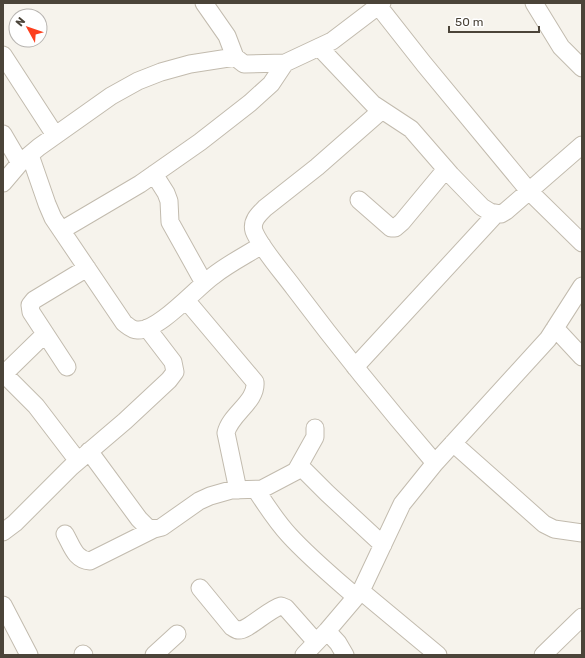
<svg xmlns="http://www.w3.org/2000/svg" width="585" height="658" viewBox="0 0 585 658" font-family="Rubik,sans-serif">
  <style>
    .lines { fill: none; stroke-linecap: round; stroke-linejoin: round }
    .minor-casing { stroke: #c2bbae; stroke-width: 19 }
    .minor { stroke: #fff; stroke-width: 17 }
  </style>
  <rect width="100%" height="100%" fill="#f6f3ec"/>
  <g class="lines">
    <defs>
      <path id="minor" d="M204,3L227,36L235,57L244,64L285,63L332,41L382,3
        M376,3L424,64L529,191L582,243
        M534,3L561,47L582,68
        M319,47L373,104L411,129L451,175L482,207L490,212L501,214L506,211L582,145
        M3,55L55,135
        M382,110L317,167L265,208C259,214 251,221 254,231C260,247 283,273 294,288C339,348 386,406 435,463
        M3,134L20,163
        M30,155L47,204L53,218L124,323C128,326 132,330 137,330C158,332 196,288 213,276C228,264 246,255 262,245
        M154,174L166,193L169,201L170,222L204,283
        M3,183L20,163L39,147L111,96L138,81L161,72L190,64L235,57
        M359,200L391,228H395L402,222L446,169
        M62,230L140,184L200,142L250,103L271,84L285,63
        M186,300L255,382C257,402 230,414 226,433L238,490
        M555,328L582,357
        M67,367L31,312L30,305L34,300L87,268
        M355,367L496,214
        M4,374L36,406L78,461
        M3,375L45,334
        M453,443L544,524L554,529L582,533
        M89,451L139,519L147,527L154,529L162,527L199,501L210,496L231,490L262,489L300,469L305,471L327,493L383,545
        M296,471L315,437V428
        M256,490C266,505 276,521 289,535C309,557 333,577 356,597
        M3,532L15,523L71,467L125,421L169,380L175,372L173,362L147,328
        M65,534C72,546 75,560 90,561L154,529
        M200,588L232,627C234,628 236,630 238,630C246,632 269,609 281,606L286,608L316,642
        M361,591L438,655
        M3,605L29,655
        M327,631L338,643L345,655
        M83,654L84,655
        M154,655L177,634
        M304,655L327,631L361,591L402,504L435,463L548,339L582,286
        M543,655L582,617"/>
    </defs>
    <use href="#minor" class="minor-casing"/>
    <use href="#minor" class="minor"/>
  </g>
  <rect width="585" height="658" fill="none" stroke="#4b4439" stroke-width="8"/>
  <g transform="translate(28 28) rotate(310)"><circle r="19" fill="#ffffff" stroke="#b7b4b0"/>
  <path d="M0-3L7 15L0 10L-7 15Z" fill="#fc3f1d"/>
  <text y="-6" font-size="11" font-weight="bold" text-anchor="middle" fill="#4b4439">N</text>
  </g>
  <path d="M449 26v6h90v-6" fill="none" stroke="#4b4439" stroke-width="2"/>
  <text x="455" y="26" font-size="12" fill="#4b4439" stroke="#ffffff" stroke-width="3" paint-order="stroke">50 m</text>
</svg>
